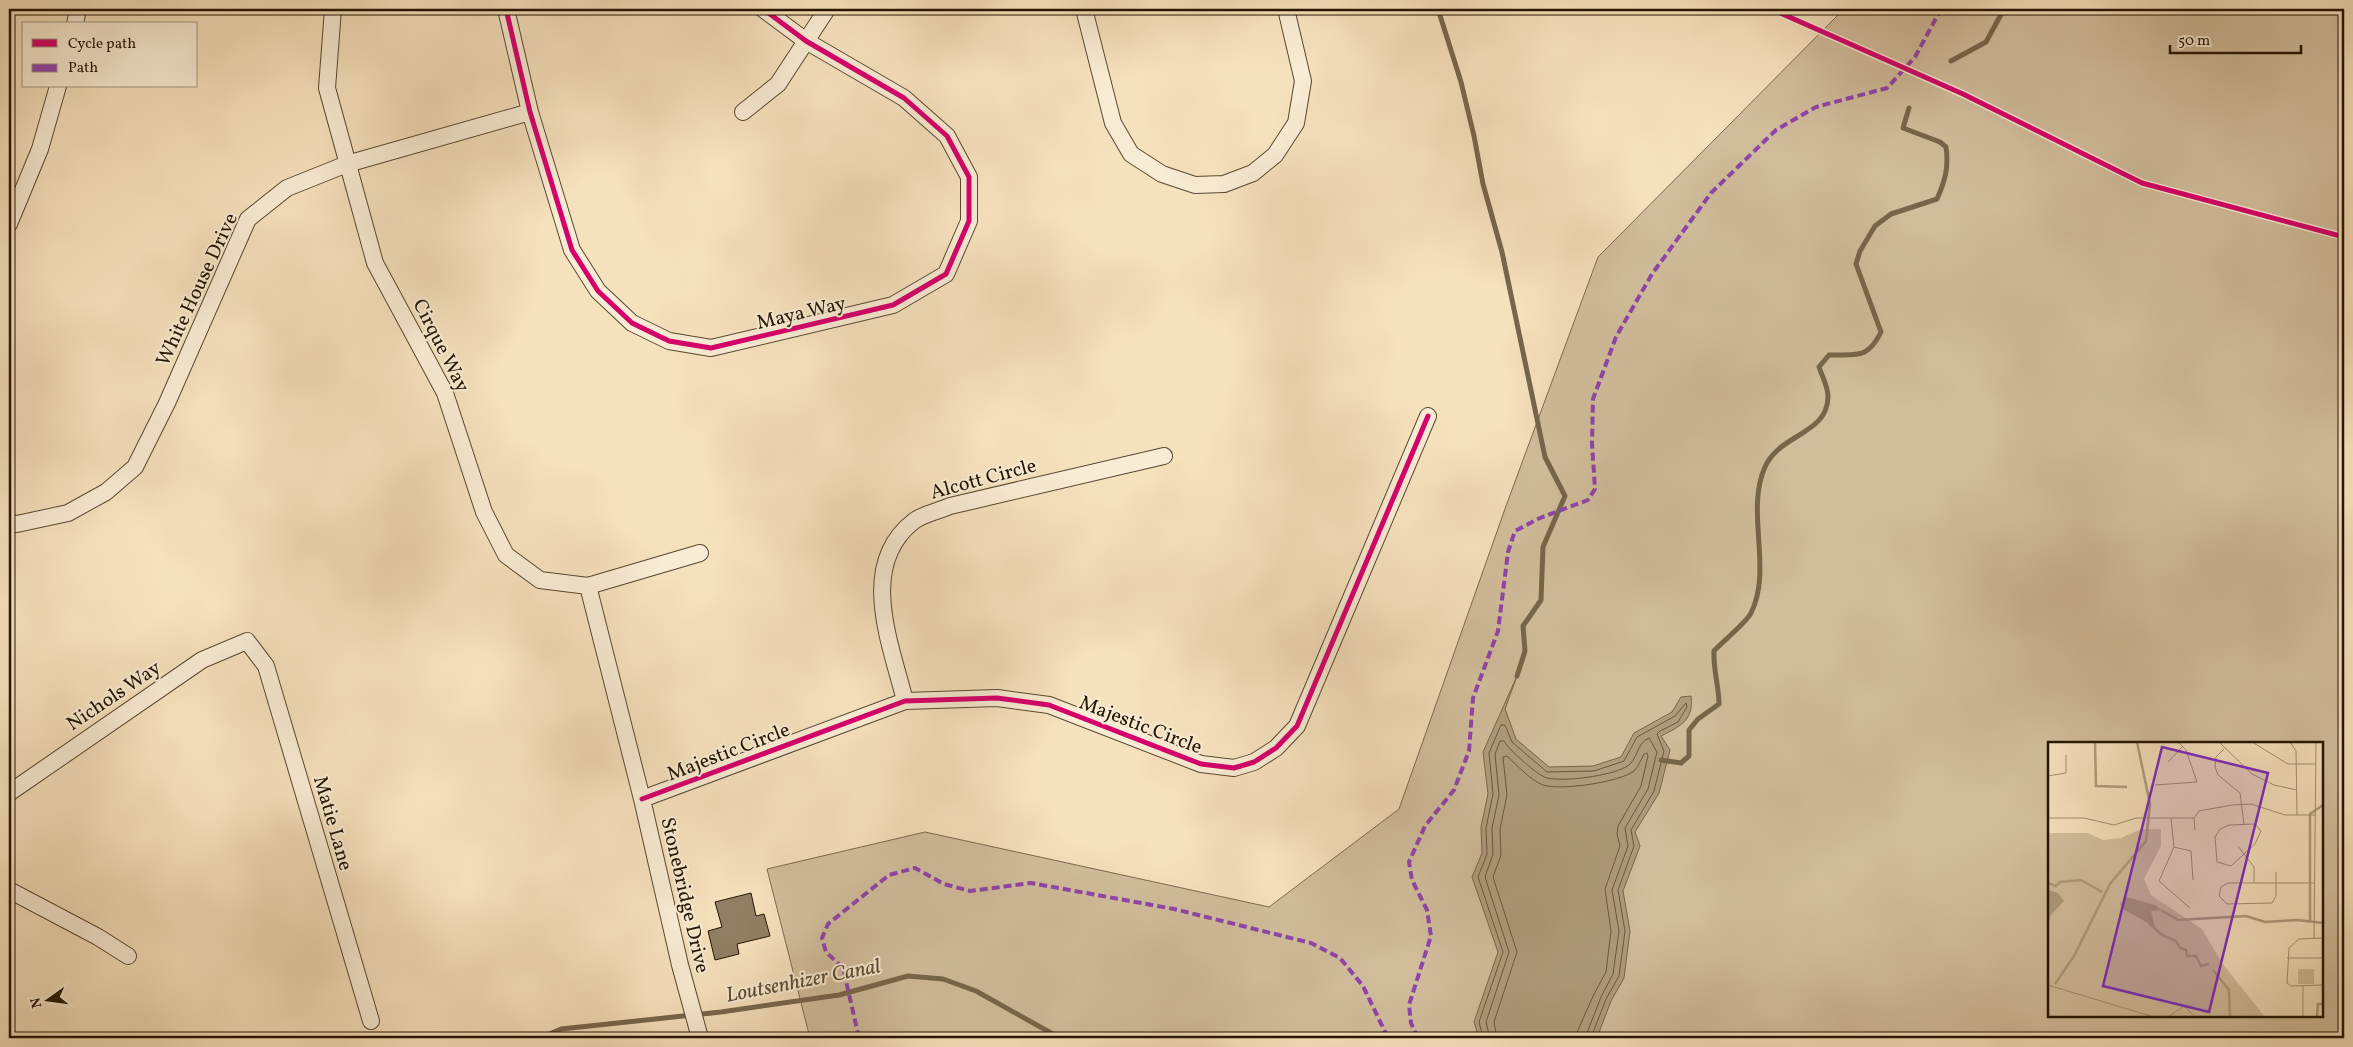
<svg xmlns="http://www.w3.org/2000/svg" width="2353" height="1047" viewBox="0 0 2353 1047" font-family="Vollkorn,serif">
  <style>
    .green { fill: #d2be9d; stroke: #7b6a4f; fill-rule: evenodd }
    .water { fill: #af9c7d; stroke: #77664b }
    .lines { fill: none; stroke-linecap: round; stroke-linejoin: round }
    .shore { stroke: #6a583f; stroke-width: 1 }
    .stream { stroke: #77664b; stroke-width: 5 }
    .building { fill: #917f63; stroke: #241501 }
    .minor-casing { stroke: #584830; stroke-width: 18 }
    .minor { stroke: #f9ecd4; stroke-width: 16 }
    .quiet { stroke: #8e44ad; stroke-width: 4; stroke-dasharray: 8 4; stroke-linecap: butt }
    .cycleway-casing { stroke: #f9ecd4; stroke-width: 8 }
    .cycleway { stroke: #d6006c; stroke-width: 5 }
    .labels { text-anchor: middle; stroke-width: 4; stroke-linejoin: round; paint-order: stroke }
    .street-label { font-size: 20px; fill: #241501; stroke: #f9ecd4 }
    .water-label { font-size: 21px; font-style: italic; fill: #5c4b33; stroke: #f9ecd4 }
    .inset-river { fill: none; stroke: #af9c7d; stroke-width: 2.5 }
    .inset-road { fill: none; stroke: #a28f72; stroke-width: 1 }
    .view { fill: #7b2cbf; fill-opacity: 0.15; stroke: #7b2cbf; stroke-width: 2.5 }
    .inset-edge { fill: none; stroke: #241501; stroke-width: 2.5 }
  </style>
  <rect width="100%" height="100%" fill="#f6e1bd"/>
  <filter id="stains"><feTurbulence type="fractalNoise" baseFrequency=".004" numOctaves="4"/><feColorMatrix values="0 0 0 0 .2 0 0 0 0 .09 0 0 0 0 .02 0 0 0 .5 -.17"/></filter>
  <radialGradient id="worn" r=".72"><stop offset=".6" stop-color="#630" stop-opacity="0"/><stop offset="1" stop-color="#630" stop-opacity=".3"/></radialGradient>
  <path class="green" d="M1844,9H2344V1038H810L767,869L925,832L1269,907L1399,809L1506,506L1598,257ZM2049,743H2322V1016H2049Z"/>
  <path class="water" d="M1517,676L1505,709L1516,739L1549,767L1593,766L1621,757L1634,733L1672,712L1681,697L1691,696C1694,720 1681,726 1661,736L1670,750L1659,793L1635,832L1640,846L1623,891L1630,931L1624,978L1611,1001L1598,1035L1594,1038H1479L1474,1022L1498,952L1472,877L1482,853L1481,827L1488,794L1483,752Z"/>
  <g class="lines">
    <path class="shore" d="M1483,1038L1479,1022L1503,952L1478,877L1487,854L1486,828L1493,794L1489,753L1501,725H1505L1512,742L1547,772L1594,771L1624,761L1637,737L1675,716L1686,703L1687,707L1678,722L1660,731L1657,734L1664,751L1654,791L1631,830L1634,846L1618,890L1625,931L1619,976L1606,999L1591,1038
      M1490,1038L1486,1022L1509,952L1485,877L1493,854L1492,828L1499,795L1495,754L1500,741H1504C1508,749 1538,776 1547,778C1565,782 1609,776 1626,767C1638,761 1636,743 1649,738L1657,752L1648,789L1625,828L1628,846L1612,890L1619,931L1613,974L1601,997L1585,1038
      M1497,1038L1494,1022L1517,952L1493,877L1501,855L1500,829L1507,795L1503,757L1507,756C1517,765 1530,780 1543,785C1560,791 1620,782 1634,771C1638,767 1641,760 1644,754L1647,753L1648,756L1641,786L1618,826L1617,834L1620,846L1605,889L1611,931L1606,972L1594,994L1578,1030L1577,1038"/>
    <path class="stream" d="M1438,9L1461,82L1474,136L1483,184L1502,252L1545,457L1565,496L1543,547L1541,600L1523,626L1525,651L1517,676
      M1951,61L1986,42L2004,9
      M1661,760L1681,763L1689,756V730L1698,719L1719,704C1719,686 1713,670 1714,651C1722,642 1747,622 1751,613C1773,569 1745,511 1765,467C1780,433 1828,435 1828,396C1828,387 1822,376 1819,367L1829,355C1857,354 1867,360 1881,332L1856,264L1860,251L1875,226L1891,214L1937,199C1945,181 1949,167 1946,147L1940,142L1903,128L1909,108
      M540,1038L561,1029L721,1012L839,995L908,976L943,979L976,991L1060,1038"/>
  </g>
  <path class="building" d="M751,893L756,916L764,914L770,936L737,944L739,954L715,960L708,931L722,927L715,902Z"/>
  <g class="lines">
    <defs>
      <path id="minor" d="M333,9L327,88L375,263L445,393L484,512L506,555L540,580L588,586L700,553
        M506,9L530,112L572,250L598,291L632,323L669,341L711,348L893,305L946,274L969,221V177L947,136L904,98L806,41L763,9
        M1084,9L1113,123L1131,154L1162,174L1195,185L1224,184L1253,173L1275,155L1296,123L1303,81L1286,9
        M75,24L78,9
        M743,112L778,84L827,9
        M9,224L40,149L58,86
        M9,523L17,524L68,513L106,492L135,467L167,403L248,219L287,188L347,164L530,112
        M588,586L642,799L680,965L700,1038
        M905,701C891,644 857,565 914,521C923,514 939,511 950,506L1164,456
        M9,793L202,660L247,641L266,666L371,1021
        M642,799L905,701L997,698L1049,705L1201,764L1234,768L1254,762L1276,748L1297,726L1428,416
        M9,890L98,937L128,956"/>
    </defs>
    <use href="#minor" class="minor-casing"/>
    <use href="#minor" class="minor"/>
    <path class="quiet" d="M859,1038L843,968L826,952L822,938L828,924L889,875L915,868L944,884L970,891L1031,883L1174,909L1311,943L1340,958L1363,986L1388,1038
      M1418,1038L1411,1023L1409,1005L1431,936L1427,910L1412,880L1409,862L1425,826L1454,790L1469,751L1473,698L1498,631L1508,552L1515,531L1540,518L1588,500L1595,489L1592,443L1593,399L1616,337L1652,274L1711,193L1776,130L1816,107L1887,88L1915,57L1941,9"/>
    <defs>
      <path id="cycleway" d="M506,9L530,112L572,250L598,291L632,323L669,341L711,348L893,305L946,274L969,221V177L947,136L904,98L806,41L763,9
        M1771,9L1963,94L2142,183L2344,237
        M642,799L905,701L997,698L1049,705L1201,764L1234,768L1254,762L1276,748L1297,726L1428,416"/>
    </defs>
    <use href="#cycleway" class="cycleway-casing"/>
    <use href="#cycleway" class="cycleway"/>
  </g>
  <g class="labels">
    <g class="street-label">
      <text transform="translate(196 289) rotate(-65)" y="7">White House Drive</text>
      <text transform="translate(801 312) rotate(-13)" y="7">Maya Way</text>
      <text transform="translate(442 345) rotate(63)" y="7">Cirque Way</text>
      <text transform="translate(983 478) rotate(-15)" y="7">Alcott Circle</text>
      <text transform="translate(113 695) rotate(-34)" y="7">Nichols Way</text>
      <text transform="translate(1141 724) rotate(21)" y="7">Majestic Circle</text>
      <text transform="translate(728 751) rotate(-21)" y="7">Majestic Circle</text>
      <text transform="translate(334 823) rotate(74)" y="7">Matie Lane</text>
      <text transform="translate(686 895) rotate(77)" y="7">Stonebridge Drive</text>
    </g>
    <g class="water-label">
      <text transform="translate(803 980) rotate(-11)" y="7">Loutsenhizer Canal</text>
    </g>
  </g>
  <g transform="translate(2048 742)">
    <rect width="275" height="275" fill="#f6e1bd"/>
    <path d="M93,87H113V104L96,137L103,153L154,187L174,221L217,275H0V91H40L55,98L73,96ZM250,227H266V242H250Z" fill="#d2be9d"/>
    <path d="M1,148L10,151L16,159L2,174L0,186ZM79,155L107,163L113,168L103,169L107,185L75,167L72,162Z" fill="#af9c7d"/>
    <path class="inset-river" d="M47,0L48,44L79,45M0,141L8,144L12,140L33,138L54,150M113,168L130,178L198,174L217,180L249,178L275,181M262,180V72L275,63M101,181L114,193L128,199L132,206L138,208L139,214H148L153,224L161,222M165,228L181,248L182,275M7,242L26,214L62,142L98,99L102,62L89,0M269,275L270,262H275"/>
    <path class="inset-road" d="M171,0L204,32L226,43L249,48M204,0L240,22H268M242,0L248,9L249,73M176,7L168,15L167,25L170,33L192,51L196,82M120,20L135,4M0,34L18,31V13M107,43L149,40L138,8L130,0M0,76H36L66,83L88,76H146M123,76L126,105L111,139L142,166M207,82L213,89L207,102L183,124L169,120L167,95L172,87L181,83ZM147,88L146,76L151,69L184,63L203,62L237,73H267M190,104L206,125V141M126,105L143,109L145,138M228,130V154L224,161L179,162L171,154L173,145L180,141H266M266,196L268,0M275,196L251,197L241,206L239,241L243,244L275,243M239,216H275M0,243L106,275M120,275L136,264L147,275M255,275V244"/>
    <path class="view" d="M114,5L220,31L161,270L55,244Z"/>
    <rect width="275" height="275" class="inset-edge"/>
  </g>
  <rect width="2353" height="1047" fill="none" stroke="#f6e1bd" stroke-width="30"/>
  <rect x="10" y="10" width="2333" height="1027" fill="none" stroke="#241501" stroke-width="2.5"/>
  <rect x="15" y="15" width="2323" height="1017" fill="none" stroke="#241501"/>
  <rect x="22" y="22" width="175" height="65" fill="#f9ecd4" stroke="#a49680"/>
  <rect x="32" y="39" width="25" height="8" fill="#d6006c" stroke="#a49680"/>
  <text x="68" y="48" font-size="15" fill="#241501">Cycle path</text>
  <rect x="32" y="64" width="25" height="8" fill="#8e44ad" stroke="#a49680"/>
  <text x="68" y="72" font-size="15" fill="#241501">Path</text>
  <g transform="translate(48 1000) rotate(256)" stroke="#f9ecd4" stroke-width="4" paint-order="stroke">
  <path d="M0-4L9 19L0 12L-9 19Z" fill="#241501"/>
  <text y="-8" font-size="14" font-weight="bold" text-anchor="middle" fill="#241501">N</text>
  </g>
  <path d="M2170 45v8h131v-8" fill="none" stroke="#241501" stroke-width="2.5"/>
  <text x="2178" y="45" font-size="15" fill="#241501" stroke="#f9ecd4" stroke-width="4" paint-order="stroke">50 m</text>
  <rect width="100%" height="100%" filter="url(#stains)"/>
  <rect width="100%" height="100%" fill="url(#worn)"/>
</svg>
